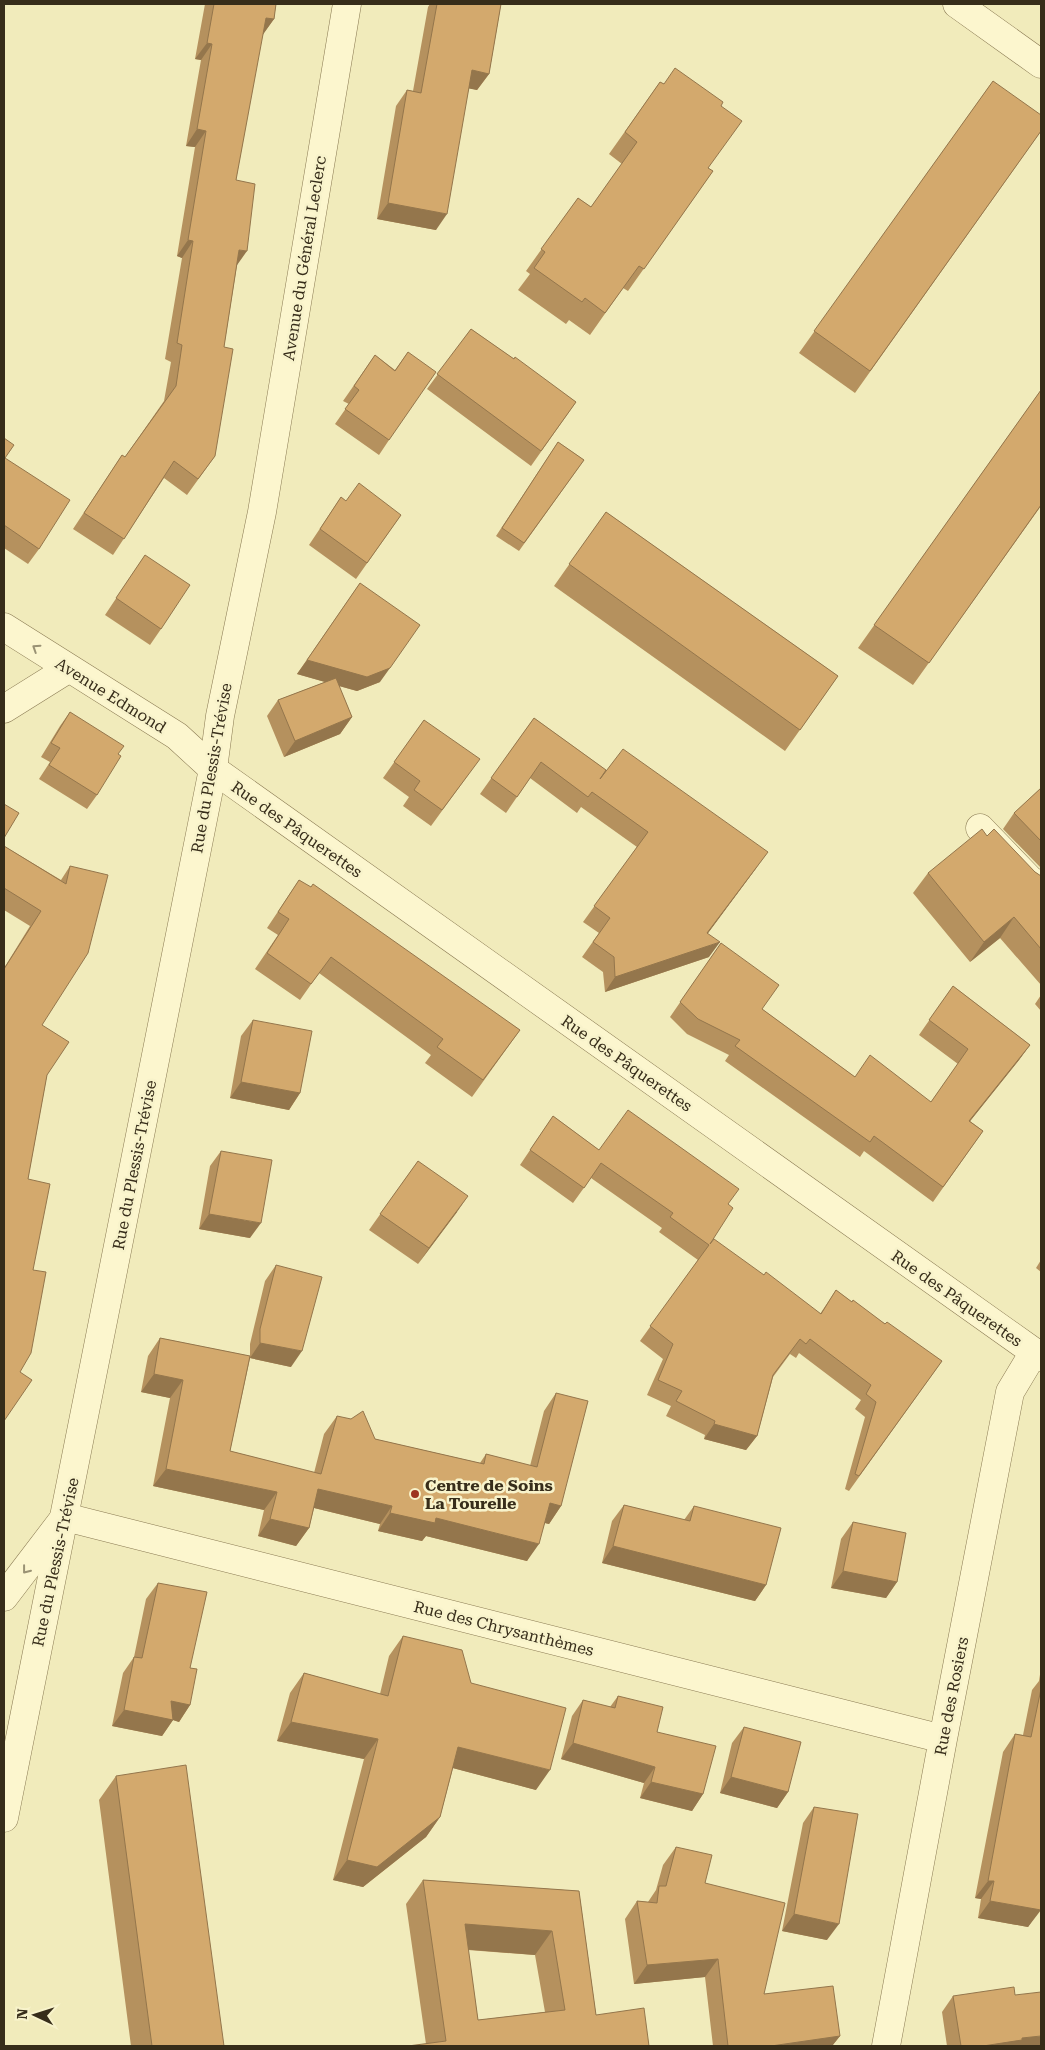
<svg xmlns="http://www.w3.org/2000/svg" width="1045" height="2050" viewBox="0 0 1045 2050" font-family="'Roboto Serif',serif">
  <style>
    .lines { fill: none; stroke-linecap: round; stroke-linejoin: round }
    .minor-casing { stroke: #8a7a53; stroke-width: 29 }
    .tertiary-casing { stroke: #8a7a53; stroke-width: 29 }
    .minor { stroke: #fcf6ce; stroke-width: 28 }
    .tertiary { stroke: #fcf6ce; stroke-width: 28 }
    .wall { fill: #b5915e; fill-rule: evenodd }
    .shaded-wall { fill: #94764c }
    .building { fill: #d3a96d; stroke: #94764c; fill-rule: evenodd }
    .oneway { stroke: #9a9274 }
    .poi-dot { fill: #9e341e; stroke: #f8f3cb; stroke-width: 2 }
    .labels { text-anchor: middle; stroke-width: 5; stroke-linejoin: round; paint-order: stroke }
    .street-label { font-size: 16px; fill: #372d1a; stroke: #f8f3cb }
    .poi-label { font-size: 16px; font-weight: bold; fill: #372d1a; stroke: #f8f3cb; text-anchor: start }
  </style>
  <rect width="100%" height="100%" fill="#f1ebbb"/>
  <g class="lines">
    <defs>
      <path id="minor" d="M957,4L1041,64
        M4,627L177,736L213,769L1041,1357
        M4,709L68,669
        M980,828L1032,882L1041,884
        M4,1597L65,1517L943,1739
        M886,2046L943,1739L1010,1392L1034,1352"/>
      <path id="tertiary" d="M4,1818L213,769L220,716L262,512L347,4"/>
    </defs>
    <use href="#minor" class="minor-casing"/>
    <use href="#tertiary" class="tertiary-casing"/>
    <use href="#minor" class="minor"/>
    <use href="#tertiary" class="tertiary"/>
  </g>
  <path class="wall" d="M205,4H276L274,19L262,35L236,180L237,265L224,347L215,456L187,495L164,478L113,555L73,529L122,455L125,457L164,401L171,362L165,359L182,258L177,256L195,147L186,146L201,60L195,59Z
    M430,4H501L489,74L477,90L469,88L436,230L377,219L396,106L407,90L413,91L428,7Z
    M993,81L1041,131L855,393L799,353Z
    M660,82L664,84L721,106L708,168L713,171L628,291L623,288L590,335L569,320L566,324L518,290L530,274L526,271L578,198L591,207L622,164L609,154Z
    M471,329L514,359L576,402L531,466L427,389Z
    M408,352L389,440L379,455L335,424L349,404L343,401L375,355L395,370Z
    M1041,390V506L913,685L858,648Z
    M4,438L5,458L39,549L28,564L4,548Z
    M558,442L584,460L519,551L496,536Z
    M341,497L346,501L401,515L356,579L309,545Z
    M606,512L838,676L785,751L554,586Z
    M145,555L161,629L150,645L105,615Z
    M360,583L380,682L357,691L339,686L352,717L340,734L284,757L267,716L278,700L325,682L297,674Z
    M70,712L118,754L97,795L87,809L39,779L50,762L41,757L60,726Z
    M534,718L606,770L757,867L708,933L709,957L605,992L603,972L582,957L599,933L583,922L637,847L581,807L577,813L530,778L506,813L480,794Z
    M424,720L468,775L431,826L403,806L409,797L383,778Z
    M1041,788V868L1003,829L1014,813Z
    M987,836L1035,872L1041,876V985L1000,938L970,962L913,893L928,873Z
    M4,846L61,880L70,866L42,1025L47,1075L28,1179L33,1270L20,1372L4,1421V968L30,926L4,910Z
    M299,880L520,1030L472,1097L425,1063L431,1055L319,973L300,1000L255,969L278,935L267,928Z
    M721,943L762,1009L855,1077L931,1102L958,1064L919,1035L953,986L1030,1045L1019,1060L970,1121L983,1131L933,1202L864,1151L860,1157L725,1061L729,1055L687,1034L670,1017Z
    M1041,995V1011L1035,1004Z
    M253,1020L300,1093L289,1110L230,1098L241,1036Z
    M553,1116L599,1150L728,1204L710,1244L764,1275L820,1314L836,1290L852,1302L942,1361L849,1491L845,1489L865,1417L855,1409L861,1400L799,1353L796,1358L790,1354L773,1377L757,1436L746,1450L704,1439L705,1435L666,1416L671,1406L647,1395L663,1359L640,1341L698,1260L659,1232L662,1228L591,1178L573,1203L520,1165Z
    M221,1151L250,1238L199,1229L210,1166Z
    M418,1161L457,1212L418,1264L369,1230Z
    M1041,1260V1272L1036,1268Z
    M276,1265L291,1367L250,1358L230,1451L314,1473L324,1434L337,1416L375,1439L480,1463L486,1454L530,1466L544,1411L556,1393L561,1506L549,1524L545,1523L527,1561L426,1536L422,1541L378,1531L380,1524L314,1508L309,1528L296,1546L258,1536L264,1510L153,1486L170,1398L141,1392L148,1356L160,1338L250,1356V1344L265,1281Z
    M624,1505L684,1520L694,1506L766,1585L755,1601L602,1563L612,1521Z
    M853,1522L897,1582L886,1598L831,1588L841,1539Z
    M158,1583L190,1668V1705L179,1722L173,1720L162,1736L112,1726L123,1673L134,1657L146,1599Z
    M403,1636L471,1683L536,1790L453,1768L440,1817L426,1837L363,1887L333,1880L364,1759L277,1741L290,1693L304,1673L380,1694L389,1656Z
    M1041,1668V1907L1028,1927L978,1918L981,1899L975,1898L1003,1752L1015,1734L1023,1735L1032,1690L1039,1681Z
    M618,1696L657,1732L703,1794L692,1811L640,1798L644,1783L561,1759L572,1716L583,1700L610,1707Z
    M744,1727L788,1792L777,1808L720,1793L732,1743Z
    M116,1776L224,2046H131L99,1800Z
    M814,1807L827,1940L782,1931L803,1823Z
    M676,1847L705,1883L764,1994L840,2036L832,2046H713L705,1977L634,1984L625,1919L637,1901L648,1902L656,1890L663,1865Z
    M423,1880L579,1891L596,2015L649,2046L426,2044L406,1904ZM468,1950L535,1955L545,2012L478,2020Z
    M1015,1995L1041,2046H947L942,2012L953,1996Z"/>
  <path class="shaded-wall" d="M266,18L274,19L262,36Z
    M207,43L212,44L201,60L195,59Z
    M472,70L489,74L477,90L461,87Z
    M197,129L206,131L195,147L186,146Z
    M388,203L447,214L436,230L377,219Z
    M188,240L193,241L182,258L177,256Z
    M239,250L247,251L235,268Z
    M307,660L390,668L380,682L357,691L297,674Z
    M352,717L340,734L284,757L295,741Z
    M768,852L757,867L697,948L707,933Z
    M1014,917L1000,938L970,962L984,942Z
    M720,942L709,957L605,992L615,977Z
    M1030,1045L1019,1060L959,1135L969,1121Z
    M241,1082L300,1093L289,1110L230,1098Z
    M468,1196L457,1212L418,1264L429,1248Z
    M209,1214L261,1223L250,1238L199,1229Z
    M260,1343L302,1351L291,1367L250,1358Z
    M154,1374L183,1380L170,1398L141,1392Z
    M714,1424L757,1436L746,1450L704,1439Z
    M166,1469L277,1492L264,1510L153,1486Z
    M318,1489L392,1506L380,1524L306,1506Z
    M550,1503L561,1506L549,1524L537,1521Z
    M390,1513L436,1518L539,1544L527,1561L426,1536L422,1541L378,1531Z
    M270,1519L309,1528L296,1546L258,1536Z
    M613,1546L766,1585L755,1601L602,1563Z
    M843,1571L897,1582L886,1598L831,1588Z
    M171,1701L190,1705L179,1722L173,1720L162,1736L112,1726L124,1710Z
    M291,1722L378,1739L364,1759L277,1741Z
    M573,1743L655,1767L644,1783L561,1759Z
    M458,1747L550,1770L536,1790L445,1766Z
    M731,1777L788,1792L777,1808L720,1793Z
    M651,1782L703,1794L692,1811L640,1798Z
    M440,1817L426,1837L363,1887L333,1880L347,1860Z
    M988,1881H994L981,1899L975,1898Z
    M990,1901L1041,1910L1028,1927L978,1918Z
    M794,1914L839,1924L827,1940L782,1931Z
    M465,1924L552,1931L535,1955L448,1948Z
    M718,1959L705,1977L634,1984L647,1965Z
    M840,2036L832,2046H771Z
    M1041,2036V2046H983L1022,2038Z"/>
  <path class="building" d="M214,4H276L274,19L266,18L236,180L255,184L247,251L239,250L224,347L233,349L215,456L198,479L174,461L124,539L84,513L122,455L125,457L176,386L182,345L177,343L193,241L188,240L206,131L197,129L212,44L207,43Z
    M437,4H501L489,74L472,70L447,214L388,203L407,90L421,93Z
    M675,68L723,102L721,106L742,121L708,168L713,171L644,269L639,266L605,313L585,298L582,302L534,268L545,252L541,249L578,198L591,207L637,142L625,132L660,82L664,84Z
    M993,81L1041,115V131L870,371L814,331Z
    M471,329L514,359L515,357L576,402L541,451L437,374Z
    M408,352L436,372L389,440L345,409L359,390L354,386L375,355L395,371Z
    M1041,390V505L929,663L874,625Z
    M4,438L14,445L5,458L70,500L39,549L4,525Z
    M558,442L584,460L524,543L502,528Z
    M359,483L401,515L367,563L320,529L341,497L346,501Z
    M606,512L838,676L800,730L569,564Z
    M145,555L190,585L161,629L116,598Z
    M360,583L420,625L390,668L367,677L307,660Z
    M336,678L352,717L295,741L278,700Z
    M70,712L124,746L118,754L121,756L97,795L49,765L60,748L51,743Z
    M534,718L606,770L600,779L623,749L768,852L707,933L720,942L615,977L614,957L593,942L610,918L594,906L648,832L592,792L588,797L541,762L517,797L491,778Z
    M424,720L480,759L442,810L414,790L420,781L394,762Z
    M1041,788V841L1014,813Z
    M4,804L19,813L4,838Z
    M982,829L987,836L994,829L1035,872L1041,876V949L1014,917L984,942L928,873Z
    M4,846L66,884L70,866L108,875L88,953L42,1025L69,1042L47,1075L28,1179L50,1184L33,1270L46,1272L31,1353L20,1372L32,1380L4,1421V969L41,911L4,888Z
    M299,880L311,887L313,884L520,1030L483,1080L437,1047L443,1039L331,957L311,984L267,953L289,919L278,912Z
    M721,943L779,985L762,1009L855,1077L870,1055L931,1102L968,1049L929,1020L953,986L1030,1045L969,1121L983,1131L943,1187L874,1136L870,1142L735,1046L740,1040L698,1019L680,1002Z
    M253,1020L312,1031L300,1093L241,1082Z
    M628,1110L739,1189L728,1204L733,1208L710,1244L714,1239L764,1275L766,1272L821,1314L836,1290L852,1302L853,1300L885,1324L887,1322L942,1361L859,1476L855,1474L876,1402L866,1394L871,1385L810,1339L806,1344L800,1339L773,1375L757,1436L714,1424L715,1421L676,1401L682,1391L658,1380L673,1344L650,1326L709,1245L670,1217L673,1213L601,1163L584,1188L530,1150L553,1116L599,1150Z
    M221,1151L272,1160L261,1223L209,1214Z
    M418,1161L468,1196L429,1248L380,1214Z
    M276,1265L322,1277L302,1351L260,1343V1329Z
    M160,1338L250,1356L230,1451L321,1474L337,1416L351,1419L363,1411L375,1439L484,1464L486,1454L537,1467L556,1393L588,1401L561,1506L550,1503L539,1544L436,1518L435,1523L390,1513L392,1506L318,1489L309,1528L270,1519L277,1492L166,1469L183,1380L154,1374Z
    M624,1505L690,1521L694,1506L781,1528L766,1585L613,1546Z
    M853,1522L906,1533L897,1582L843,1571Z
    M158,1583L207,1592L190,1668L197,1669L190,1705L171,1701L173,1720L124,1710L134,1657L142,1658Z
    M403,1636L462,1650L471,1683L566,1708L550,1770L458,1747L440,1817L377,1867L347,1860L378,1739L291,1722L304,1673L388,1696Z
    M1041,1689V1910L990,1901L994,1881H988L1015,1734L1031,1737Z
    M618,1696L663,1707L657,1732L716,1746L703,1794L651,1782L655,1767L573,1743L583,1700L615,1708Z
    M744,1727L801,1742L788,1792L731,1777Z
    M186,1765L224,2046H152L116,1776Z
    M814,1807L858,1814L839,1924L794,1914Z
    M676,1847L712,1855L705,1883L785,1903L764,1994L833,1986L840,2036L771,2046H728L718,1959L647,1965L637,1901L657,1903L659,1886H666Z
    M423,1880L579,1891L596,2015L644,2008L649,2046H408L446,2041ZM465,1924L552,1931L565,2010L478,2020Z
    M1014,1987L1015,1995L1041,1992V2036L1022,2038V2040L983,2046H961L953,1996Z"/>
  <defs><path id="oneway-chevron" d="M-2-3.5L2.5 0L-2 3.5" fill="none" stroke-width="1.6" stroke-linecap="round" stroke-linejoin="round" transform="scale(1.25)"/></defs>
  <g class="oneway">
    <use href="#oneway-chevron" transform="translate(36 648) rotate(-147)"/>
    <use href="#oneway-chevron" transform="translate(26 1570) rotate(128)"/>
  </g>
  <circle class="poi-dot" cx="415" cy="1494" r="5"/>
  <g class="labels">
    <g class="street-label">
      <text transform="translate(304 258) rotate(-81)" y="6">Avenue du Général Leclerc</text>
      <text transform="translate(111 695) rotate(32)" y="6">Avenue Edmond</text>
      <text transform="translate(211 768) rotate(-80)" y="6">Rue du Plessis-Trévise</text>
      <text transform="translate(297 829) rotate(35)" y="6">Rue des Pâquerettes</text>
      <text transform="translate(627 1063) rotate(35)" y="6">Rue des Pâquerettes</text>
      <text transform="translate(134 1165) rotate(-79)" y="6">Rue du Plessis-Trévise</text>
      <text transform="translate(957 1298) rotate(35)" y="6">Rue des Pâquerettes</text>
      <text transform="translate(55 1562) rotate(-78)" y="6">Rue du Plessis-Trévise</text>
      <text transform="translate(504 1628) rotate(14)" y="6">Rue des Chrysanthèmes</text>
      <text transform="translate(951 1696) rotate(-79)" y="6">Rue des Rosiers</text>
    </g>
    <g class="poi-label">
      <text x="425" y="1491">Centre de Soins<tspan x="425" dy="18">La Tourelle</tspan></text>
    </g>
  </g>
  <rect width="1045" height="2050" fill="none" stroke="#372d1a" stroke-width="10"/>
  <g transform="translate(35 2015) rotate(274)" stroke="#f8f3cb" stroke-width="4" paint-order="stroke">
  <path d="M0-4L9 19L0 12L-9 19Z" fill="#372d1a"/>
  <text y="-8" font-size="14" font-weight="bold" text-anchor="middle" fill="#372d1a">N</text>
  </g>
</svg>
